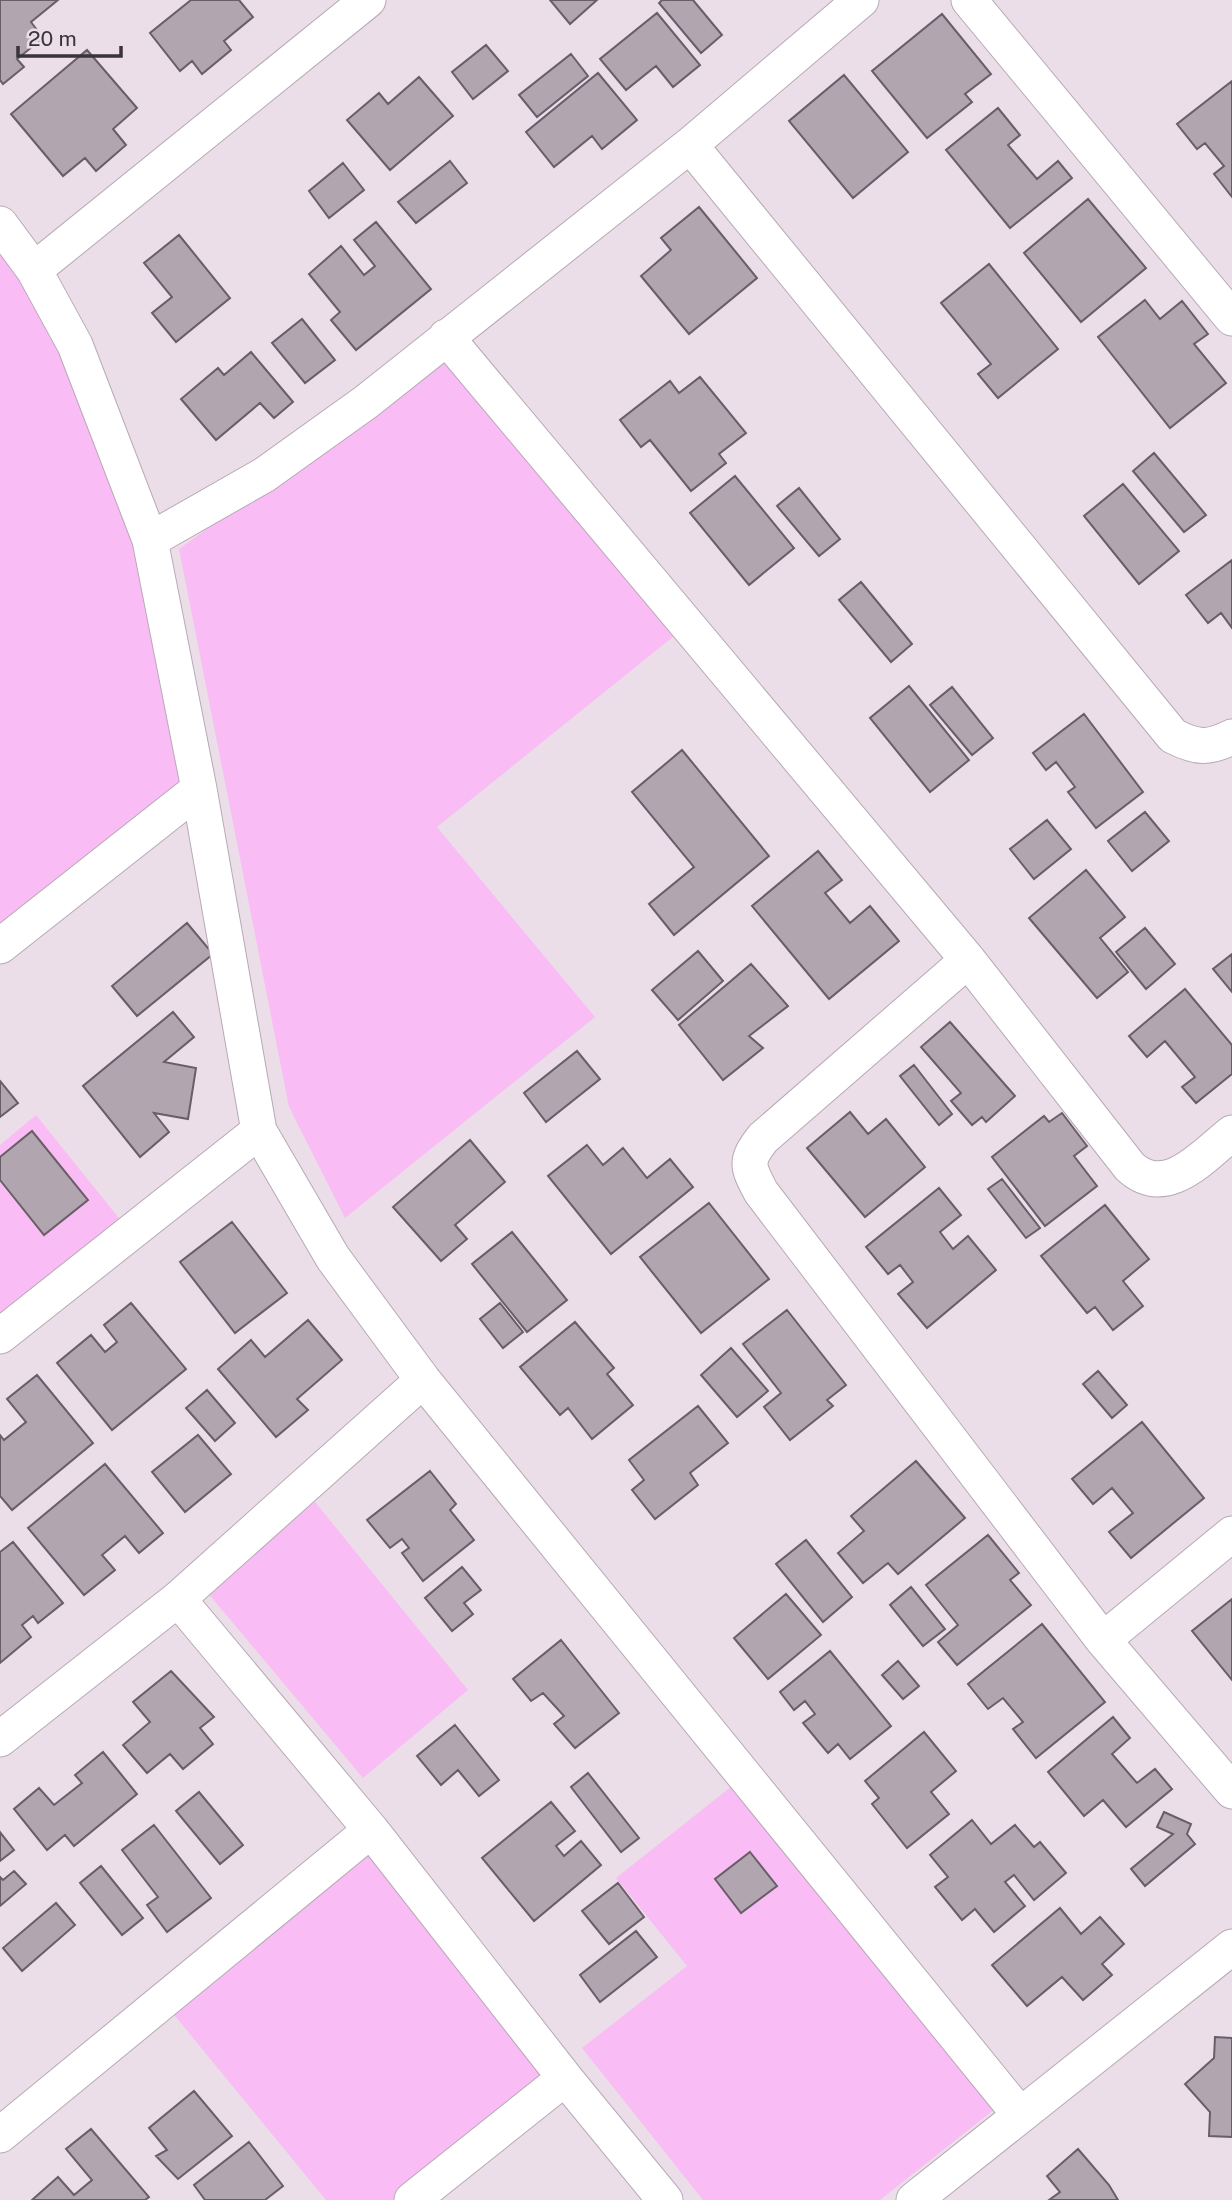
<svg xmlns="http://www.w3.org/2000/svg" width="1232" height="2200" viewBox="0 0 1232 2200" font-family="'Public Sans',sans-serif">
  <style>
    .green { fill: #fabcf4 }
    .building { fill: #b1a5b0; stroke: #695e68; stroke-width: 2 }
    .lines { fill: none; stroke-linecap: round; stroke-linejoin: round }
    .street-casing { stroke: #b6aab5; stroke-width: 37 }
    .street { stroke: #fff; stroke-width: 35 }
  </style>
  <rect width="100%" height="100%" fill="#ebdee9"/>
  <path class="green" d="M0,246L69,354L142,545L186,782L0,934Z
    M449,354L679,632L437,827L595,1017L345,1218L289,1107L179,549Z
    M36,1115L122,1222L0,1319V1145Z
    M315,1502L468,1690L363,1778L207,1592Z
    M737,1782L996,2108L880,2200H703L582,2048L687,1966L616,1878Z
    M369,1846L546,2078L393,2200H326L171,2011Z"/>
  <path class="building" d="M0,0H58L31,22L43,38L17,59L24,67L3,84L0,80Z
    M191,0H239L253,17L224,41L231,50L202,74L192,61L180,71L150,33Z
    M550,0H597L570,24Z
    M662,0H693L722,35L701,53L659,3Z
    M657,13L700,65L673,87L656,66L626,90L600,59Z
    M942,14L991,74L965,94L972,102L927,138L872,71Z
    M486,45L508,71L473,99L452,72Z
    M87,50L137,108L113,129L126,145L96,171L85,158L63,176L11,114Z
    M571,54L588,76L537,117L519,95Z
    M598,73L637,120L602,149L592,136L554,167L526,132Z
    M844,75L908,152L853,198L789,121Z
    M419,77L453,116L390,170L347,120L379,93L388,104Z
    M1232,81V197L1214,174L1224,166L1205,143L1197,149L1177,124Z
    M998,108L1020,135L1008,145L1037,179L1058,161L1072,178L1010,228L946,150Z
    M450,161L467,183L416,223L398,202Z
    M343,163L364,190L329,218L309,191Z
    M1088,199L1146,268L1081,322L1024,253Z
    M699,207L757,278L689,334L641,276L671,250L661,238Z
    M376,222L431,289L356,350L331,320L340,312L309,274L341,246L364,275L375,266L354,240Z
    M179,235L230,298L176,342L152,313L172,297L144,263Z
    M989,264L1058,349L998,398L978,374L991,364L941,303Z
    M1145,300L1160,319L1182,301L1208,334L1194,344L1226,383L1170,428L1098,337Z
    M302,319L335,360L305,383L272,343Z
    M251,352L293,402L274,418L260,403L216,440L181,399L218,368L224,375Z
    M700,377L746,433L719,454L726,463L691,491L650,440L641,447L620,420L670,381L679,393Z
    M1154,453L1206,515L1184,532L1133,471Z
    M735,476L794,548L749,585L690,513Z
    M1123,484L1179,551L1139,584L1084,516Z
    M799,488L840,539L819,556L777,506Z
    M1232,560V628L1221,613L1208,623L1186,595Z
    M861,582L912,644L891,662L839,600Z
    M909,686L969,760L930,792L870,718Z
    M952,687L993,738L972,755L930,705Z
    M1084,714L1143,792L1096,828L1068,792L1075,787L1056,762L1046,770L1033,753Z
    M682,750L769,856L674,935L649,904L694,867L632,792Z
    M1145,812L1169,841L1132,871L1108,841Z
    M1047,820L1071,849L1034,879L1010,849Z
    M818,851L842,880L825,893L850,923L870,906L899,941L829,999L752,906Z
    M1086,870L1125,917L1100,938L1128,972L1097,998L1029,918Z
    M187,923L213,954L137,1016L112,986Z
    M1145,928L1175,964L1146,989L1116,952Z
    M698,951L723,981L678,1020L652,990Z
    M1232,954V992L1213,969Z
    M751,964L788,1006L749,1036L763,1048L723,1080L679,1025Z
    M1185,989L1232,1045V1074L1196,1103L1182,1087L1195,1077L1165,1041L1147,1057L1129,1036Z
    M173,1012L194,1037L164,1062L196,1068L188,1119L154,1113L169,1132L140,1157L83,1086Z
    M950,1022L1015,1096L986,1122L982,1117L972,1125L951,1101L961,1093L921,1047Z
    M577,1051L600,1079L546,1122L524,1093Z
    M914,1065L952,1114L939,1125L900,1076Z
    M0,1081L18,1103L0,1117Z
    M850,1112L868,1134L886,1119L925,1167L865,1217L807,1148Z
    M1062,1113L1087,1146L1074,1156L1097,1186L1045,1226L992,1157L1044,1116L1049,1122Z
    M32,1131L88,1200L44,1235L0,1180V1157Z
    M470,1140L505,1182L455,1225L467,1239L441,1261L393,1207Z
    M587,1145L603,1165L623,1148L647,1178L670,1159L693,1187L611,1254L548,1176Z
    M1002,1179L1040,1228L1026,1238L988,1189Z
    M939,1188L961,1215L940,1232L953,1249L968,1236L996,1270L927,1328L898,1294L913,1282L900,1265L888,1274L866,1247Z
    M709,1203L769,1279L701,1333L640,1257Z
    M1105,1205L1149,1259L1123,1281L1143,1306L1113,1330L1095,1307L1087,1313L1041,1256Z
    M232,1222L287,1293L235,1333L180,1262Z
    M512,1232L567,1300L527,1332L472,1264Z
    M131,1303L186,1369L112,1430L57,1363L91,1335L105,1352L117,1342L104,1325Z
    M500,1303L523,1332L503,1348L480,1319Z
    M787,1310L846,1385L827,1400L833,1406L790,1440L764,1407L781,1393L743,1344Z
    M308,1320L342,1360L297,1399L308,1410L276,1437L218,1369L251,1340L265,1357Z
    M575,1322L614,1368L607,1374L633,1405L592,1439L568,1408L560,1415L520,1367Z
    M731,1348L768,1391L737,1417L701,1375Z
    M1098,1371L1127,1405L1112,1418L1083,1384Z
    M37,1375L93,1443L12,1510L0,1496V1435L4,1440L26,1422L7,1399Z
    M207,1390L235,1423L215,1441L186,1408Z
    M698,1406L728,1443L690,1473L698,1485L655,1519L632,1490L644,1480L629,1460Z
    M1142,1422L1204,1498L1131,1558L1109,1532L1133,1513L1112,1488L1093,1504L1072,1479Z
    M198,1435L231,1474L185,1512L152,1472Z
    M916,1461L965,1518L898,1574L888,1563L863,1583L838,1553L864,1531L851,1516Z
    M105,1464L163,1533L139,1553L125,1536L102,1555L115,1570L84,1595L28,1528Z
    M430,1471L456,1504L450,1510L474,1540L423,1581L402,1553L409,1548L402,1539L390,1548L367,1520Z
    M988,1535L1019,1573L1010,1580L1031,1605L957,1665L938,1642L958,1625L926,1585Z
    M806,1540L852,1597L823,1622L776,1564Z
    M13,1542L63,1603L38,1623L33,1616L22,1625L31,1637L0,1663V1552Z
    M462,1567L481,1590L464,1603L473,1614L452,1631L425,1598Z
    M911,1587L945,1629L923,1646L890,1605Z
    M786,1594L821,1635L768,1679L734,1638Z
    M1232,1599V1680L1192,1631Z
    M1042,1624L1105,1702L1036,1758L1013,1729L1023,1722L1003,1698L988,1709L968,1684Z
    M561,1640L619,1713L575,1748L554,1724L564,1716L543,1693L531,1701L513,1679Z
    M830,1651L891,1726L850,1759L838,1744L828,1753L803,1723L815,1714L805,1701L794,1710L780,1692Z
    M898,1661L919,1686L903,1699L882,1675Z
    M171,1671L214,1717L200,1728L213,1744L183,1769L170,1754L147,1773L123,1745L150,1722L133,1702Z
    M1113,1717L1130,1738L1112,1754L1137,1783L1155,1769L1172,1789L1126,1827L1103,1800L1084,1816L1048,1772Z
    M455,1725L499,1780L479,1796L458,1770L441,1785L417,1756Z
    M924,1732L956,1771L931,1792L949,1814L907,1848L872,1804L879,1798L865,1781Z
    M103,1752L137,1794L74,1846L65,1835L47,1850L14,1809L39,1788L54,1805L82,1783L75,1775Z
    M588,1773L639,1838L621,1852L571,1787Z
    M199,1792L243,1845L220,1864L176,1811Z
    M551,1802L575,1831L556,1846L564,1856L581,1841L601,1865L534,1921L482,1858Z
    M1164,1812L1191,1824L1187,1834L1195,1844L1145,1886L1131,1869L1173,1834L1157,1827Z
    M972,1820L991,1844L1015,1825L1034,1847L1040,1842L1066,1873L1034,1900L1014,1875L1005,1882L1025,1906L994,1932L975,1909L962,1920L935,1887L948,1877L930,1855Z
    M154,1825L211,1898L167,1932L147,1905L158,1897L122,1850Z
    M0,1832L14,1850L0,1861Z
    M750,1852L777,1886L741,1913L715,1879Z
    M101,1866L143,1918L122,1935L80,1883Z
    M14,1871L26,1884L0,1906V1877L3,1880Z
    M618,1883L644,1917L609,1944L582,1911Z
    M56,1903L75,1925L22,1971L3,1948Z
    M1060,1908L1081,1934L1100,1917L1124,1944L1102,1964L1112,1975L1083,2000L1062,1977L1027,2006L992,1965Z
    M636,1931L657,1957L600,2002L580,1975Z
    M1215,2037L1232,2038V2137L1209,2136L1210,2112L1185,2084L1214,2058Z
    M194,2091L232,2136L178,2179L156,2156L167,2150L149,2128Z
    M91,2129L149,2197L145,2200H32L58,2177L74,2195L92,2180L66,2149Z
    M249,2142L283,2186L265,2200H205L194,2185Z
    M1078,2149L1109,2185L1118,2200H1049L1060,2192L1047,2176Z"/>
  <g class="lines">
    <defs>
      <path id="street" d="M969,0L1232,318
        M690,145L1173,736C1197,748 1208,749 1232,737
        M0,224L34,270L75,345L150,540L199,789L259,1131
        M34,270L368,0
        M446,337L968,960L1130,1167C1167,1200 1203,1156 1232,1133
        M150,540L264,475L366,402L690,145L861,0
        M0,946L199,789
        M968,960L763,1138C744,1162 748,1167 761,1192L1103,1640L1232,1791
        M0,1336L259,1131L333,1258L423,1380L1020,2115
        M178,1599L371,1830L565,2078L665,2200
        M1103,1640L1232,1534
        M0,1739L178,1599L423,1380
        M0,2135L371,1830
        M412,2200L565,2078
        M914,2200L1232,1947"/>
    </defs>
    <use href="#street" class="street-casing"/>
    <use href="#street" class="street"/>
  </g>
  <path d="M18 46v10h103v-10" fill="none" stroke="#393438" stroke-width="3.5"/>
  <text x="28" y="46" font-size="21" fill="#393438" stroke="#ebdee9" stroke-width="5" paint-order="stroke">20 m</text>
</svg>
